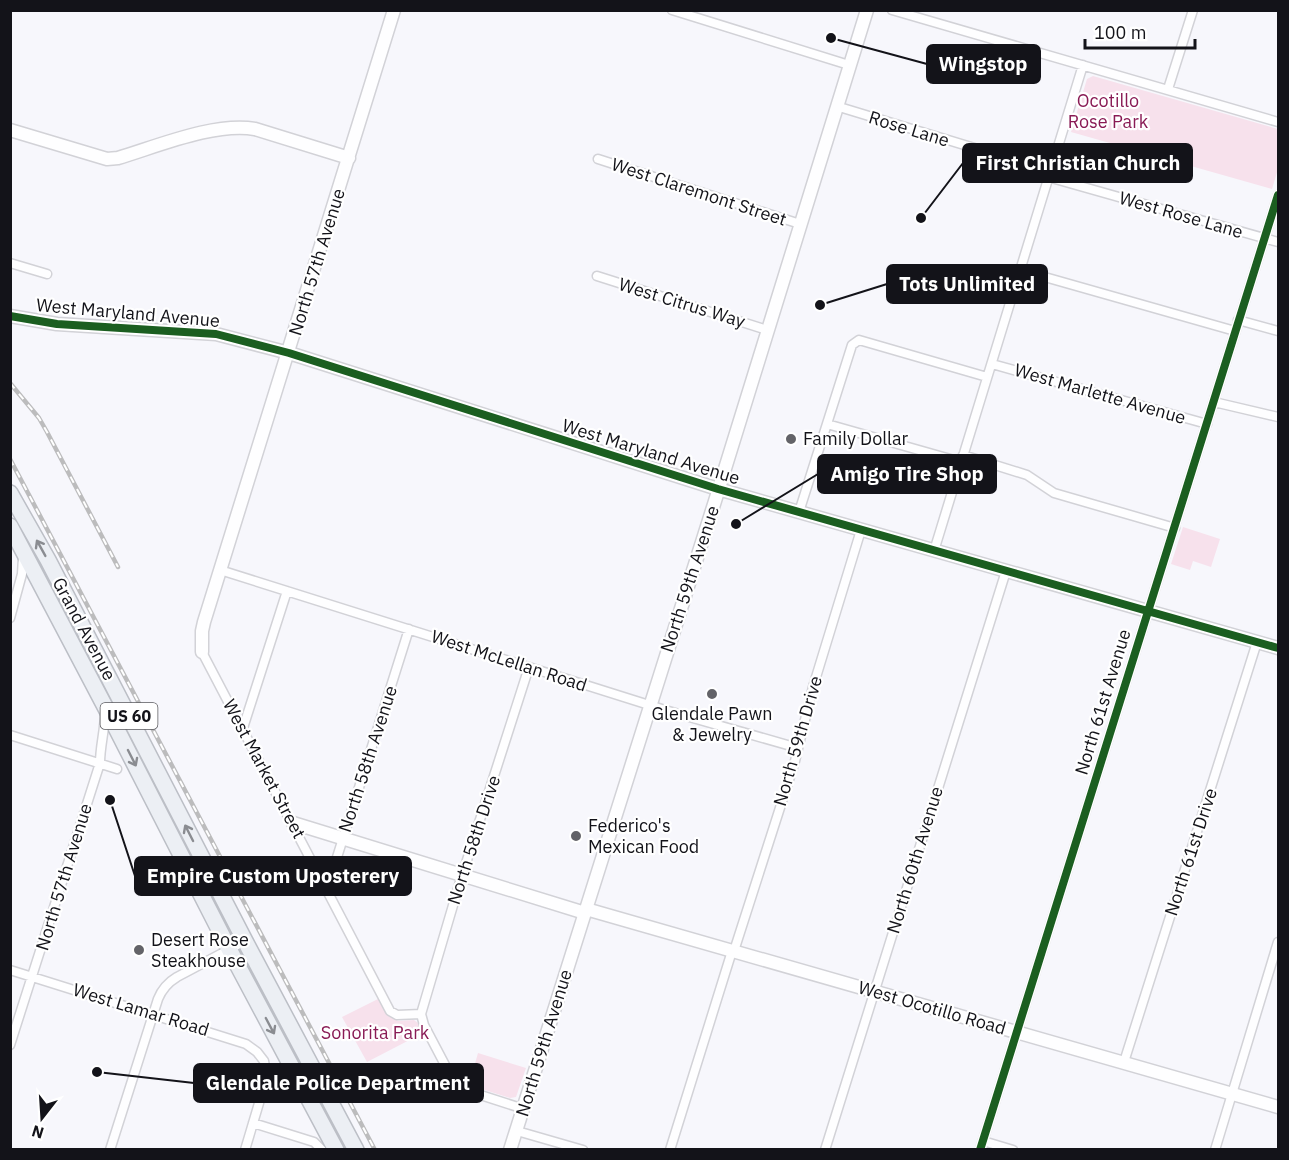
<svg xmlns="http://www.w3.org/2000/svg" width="1289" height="1160" viewBox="0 0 1289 1160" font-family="'IBM Plex Sans',sans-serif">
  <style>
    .green { fill: #f7e1ec }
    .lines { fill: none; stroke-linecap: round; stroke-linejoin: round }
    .street-casing { stroke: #d2d2d7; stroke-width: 11 }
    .secondary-casing { stroke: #d2d2d7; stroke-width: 15 }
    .highway-casing { stroke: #bcbfc6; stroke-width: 18 }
    .street { stroke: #fefeff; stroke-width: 8 }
    .secondary { stroke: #fefeff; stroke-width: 12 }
    .highway { stroke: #eceff4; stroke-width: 15 }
    .rail-casing { stroke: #bcbcbd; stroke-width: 4.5 }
    .rail { stroke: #fff; stroke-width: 2; stroke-dasharray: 7; stroke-linecap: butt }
    .cycleway-casing { stroke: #fff; stroke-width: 11 }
    .cycleway { stroke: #1b5e20; stroke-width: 8 }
    .oneway { stroke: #8a8c91 }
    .poi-dot { fill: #636368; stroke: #fff; stroke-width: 2 }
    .labels { text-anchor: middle; stroke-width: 4.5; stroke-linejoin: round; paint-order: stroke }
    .shield { fill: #fff; stroke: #5a5a5e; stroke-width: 1.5 }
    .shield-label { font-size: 16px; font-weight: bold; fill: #131319 }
    .park-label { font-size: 18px; fill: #891b55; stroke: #fff }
    .street-label { font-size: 18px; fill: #131319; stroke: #fff }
    .poi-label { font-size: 18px; fill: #131319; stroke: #fff; text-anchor: start }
    .leader { fill: none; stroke: #131319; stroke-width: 2 }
    .callout-dot { fill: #131319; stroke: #fff; stroke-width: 2 }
    .callout { fill: #131319; stroke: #131319; stroke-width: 2 }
    .callout-label { font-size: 20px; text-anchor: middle; font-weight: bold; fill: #fff }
  </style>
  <rect width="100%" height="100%" fill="#f7f7fc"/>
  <path class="green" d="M1093,76L1278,129V169L1272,189L1071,132L1087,79Z
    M1183,527L1220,539L1211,567L1193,561L1190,570L1171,564Z
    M378,999L388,1015L398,1021L414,1020L418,1023L423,1033L367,1062L342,1017Z
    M478,1053L526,1068L516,1097L510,1098L469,1085Z"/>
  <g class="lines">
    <defs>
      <path id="street" d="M672,10L849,65
        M892,10L1278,122
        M1168,89L1193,10
        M836,106L1050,171
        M598,159L800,224
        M1048,177L1278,242
        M10,263L47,274
        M1020,270L1235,331
        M597,276L767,330
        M1238,320L1278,331
        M992,364L1207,424
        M1214,402L1278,417
        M827,424L961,462
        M963,455L1027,475L1054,493L1175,528
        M799,512L852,345L859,340L987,377
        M934,551L1083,65
        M220,570L665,710L798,748
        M10,618L22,574L23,557
        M202,652L390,1011L397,1015L421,1014
        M243,728L287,591
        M10,735L117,769
        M327,889L409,629
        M734,951L795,761L813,687L861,530
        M10,970L246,1044L257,1052L264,1061L266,1072L265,1083L245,1150
        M10,1045L100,763C100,746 105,730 105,712
        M1124,1062L1257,642
        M524,1109L465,1090L454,1082L424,1025L421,1014L459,885L529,667
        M253,1123L314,1142L322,1150
        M517,1131L583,1150
        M983,1141L1013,1150
        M110,1150L158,999C162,989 167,983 177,977L245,941
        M670,1150L732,951
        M825,1150L1006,571
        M980,1150L1278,195
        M1215,1150L1278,942"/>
      <path id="secondary" d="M10,130L107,159L118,158C158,146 215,122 255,129L349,158
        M10,316L57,324L216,334L289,353L718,489L1278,648
        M202,652V631L204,622L394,10
        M293,823L585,913
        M586,909L1278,1107
        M510,1150L715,501L867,10"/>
      <path id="highway" d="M10,493L48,560L245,941L356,1150
        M10,526L111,718L229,949L336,1150"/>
    </defs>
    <use href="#street" class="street-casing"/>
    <use href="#secondary" class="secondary-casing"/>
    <use href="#highway" class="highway-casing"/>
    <use href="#street" class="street"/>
    <use href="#secondary" class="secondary"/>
    <use href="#highway" class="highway"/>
    <defs>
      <path id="rail" d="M10,383L39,418L47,432L118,567
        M10,459L375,1150"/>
    </defs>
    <use href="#rail" class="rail-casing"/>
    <use href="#rail" class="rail"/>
    <defs>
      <path id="cycleway" d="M10,316L57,324L216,334L289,353L718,489L1278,648
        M980,1150L1278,195"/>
    </defs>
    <use href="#cycleway" class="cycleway-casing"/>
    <use href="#cycleway" class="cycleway"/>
  </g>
  <defs><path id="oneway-shaft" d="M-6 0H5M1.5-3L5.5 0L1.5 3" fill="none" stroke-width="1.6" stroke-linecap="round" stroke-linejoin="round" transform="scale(1.5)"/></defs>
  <g class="oneway">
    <use href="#oneway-shaft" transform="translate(41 548) rotate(-119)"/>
    <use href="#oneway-shaft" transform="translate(132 758) rotate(63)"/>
    <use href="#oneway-shaft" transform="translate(189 833) rotate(-117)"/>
    <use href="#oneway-shaft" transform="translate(270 1026) rotate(62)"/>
  </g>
  <g class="poi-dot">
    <circle cx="791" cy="439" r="6"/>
    <circle cx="712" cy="694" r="6"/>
    <circle cx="576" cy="836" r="6"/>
    <circle cx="139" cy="950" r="6"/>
  </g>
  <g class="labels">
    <rect class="shield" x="100.5" y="703" width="57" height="26" rx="4.5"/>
    <g class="shield-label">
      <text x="129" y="722">US 60</text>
    </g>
    <g class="park-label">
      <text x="1108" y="107">Ocotillo<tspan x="1108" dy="21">Rose Park</tspan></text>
      <text x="375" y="1039">Sonorita Park</text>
    </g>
    <g class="street-label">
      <text transform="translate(909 129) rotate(17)" y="6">Rose Lane</text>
      <text transform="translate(699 192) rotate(18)" y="6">West Claremont Street</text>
      <text transform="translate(1181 215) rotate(16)" y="6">West Rose Lane</text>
      <text transform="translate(317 262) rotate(-73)" y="6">North 57th Avenue</text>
      <text transform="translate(682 303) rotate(17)" y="6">West Citrus Way</text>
      <text transform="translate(128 313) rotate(5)" y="6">West Maryland Avenue</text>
      <text transform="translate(1100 394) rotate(16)" y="6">West Marlette Avenue</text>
      <text transform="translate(651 452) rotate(17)" y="6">West Maryland Avenue</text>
      <text transform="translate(690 579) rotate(-72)" y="6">North 59th Avenue</text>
      <text transform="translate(84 629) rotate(62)" y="6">Grand Avenue</text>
      <text transform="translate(509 661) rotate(18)" y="6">West McLellan Road</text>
      <text transform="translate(1103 702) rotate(-73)" y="6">North 61st Avenue</text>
      <text transform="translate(798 741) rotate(-74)" y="6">North 59th Drive</text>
      <text transform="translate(368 759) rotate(-72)" y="6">North 58th Avenue</text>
      <text transform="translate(264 769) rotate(62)" y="6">West Market Street</text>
      <text transform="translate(474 840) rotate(-72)" y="6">North 58th Drive</text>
      <text transform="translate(1191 852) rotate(-72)" y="6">North 61st Drive</text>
      <text transform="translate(915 860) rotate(-73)" y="6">North 60th Avenue</text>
      <text transform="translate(64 877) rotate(-73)" y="6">North 57th Avenue</text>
      <text transform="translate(932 1008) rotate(16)" y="6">West Ocotillo Road</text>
      <text transform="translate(141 1010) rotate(17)" y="6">West Lamar Road</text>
      <text transform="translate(544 1043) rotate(-73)" y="6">North 59th Avenue</text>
    </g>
    <g class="poi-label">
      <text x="803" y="445">Family Dollar</text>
      <text x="712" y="720" text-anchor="middle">Glendale Pawn<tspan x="712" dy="21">&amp; Jewelry</tspan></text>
      <text x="588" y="832">Federico's<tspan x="588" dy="21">Mexican Food</tspan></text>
      <text x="151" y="946">Desert Rose<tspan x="151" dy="21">Steakhouse</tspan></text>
    </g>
  </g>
  <path class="leader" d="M831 38L927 64M921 218L963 163M820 305L887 284M736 524L818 474M110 800L135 876M97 1072L194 1083"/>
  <g class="callout-dot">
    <circle cx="831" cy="38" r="6"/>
    <circle cx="921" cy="218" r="6"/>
    <circle cx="820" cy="305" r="6"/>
    <circle cx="736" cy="524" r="6"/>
    <circle cx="110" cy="800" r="6"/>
    <circle cx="97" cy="1072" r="6"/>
  </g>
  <g class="callout">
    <rect x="927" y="45" width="113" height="38" rx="6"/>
    <rect x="963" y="144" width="229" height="38" rx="6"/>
    <rect x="887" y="265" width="160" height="38" rx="6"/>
    <rect x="818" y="455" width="178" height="38" rx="6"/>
    <rect x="135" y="857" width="276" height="38" rx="6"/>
    <rect x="194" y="1064" width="289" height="38" rx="6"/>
  </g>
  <g class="callout-label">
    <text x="983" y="71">Wingstop</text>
    <text x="1078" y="170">First Christian Church</text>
    <text x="967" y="291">Tots Unlimited</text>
    <text x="907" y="481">Amigo Tire Shop</text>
    <text x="273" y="883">Empire Custom Uposterery</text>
    <text x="338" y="1090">Glendale Police Department</text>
  </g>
  <rect width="1289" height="1160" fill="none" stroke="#131319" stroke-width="24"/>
  <g transform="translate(42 1118) rotate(197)" stroke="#ffffff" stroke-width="4.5" paint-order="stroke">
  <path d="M0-4.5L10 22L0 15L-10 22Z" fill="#131319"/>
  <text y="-9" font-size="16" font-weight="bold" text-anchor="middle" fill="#131319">N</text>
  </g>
  <path d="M1085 39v9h110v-9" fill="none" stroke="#131319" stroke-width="3"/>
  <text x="1094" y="39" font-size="18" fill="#131319" stroke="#ffffff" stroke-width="4.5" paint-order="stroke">100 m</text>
</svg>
